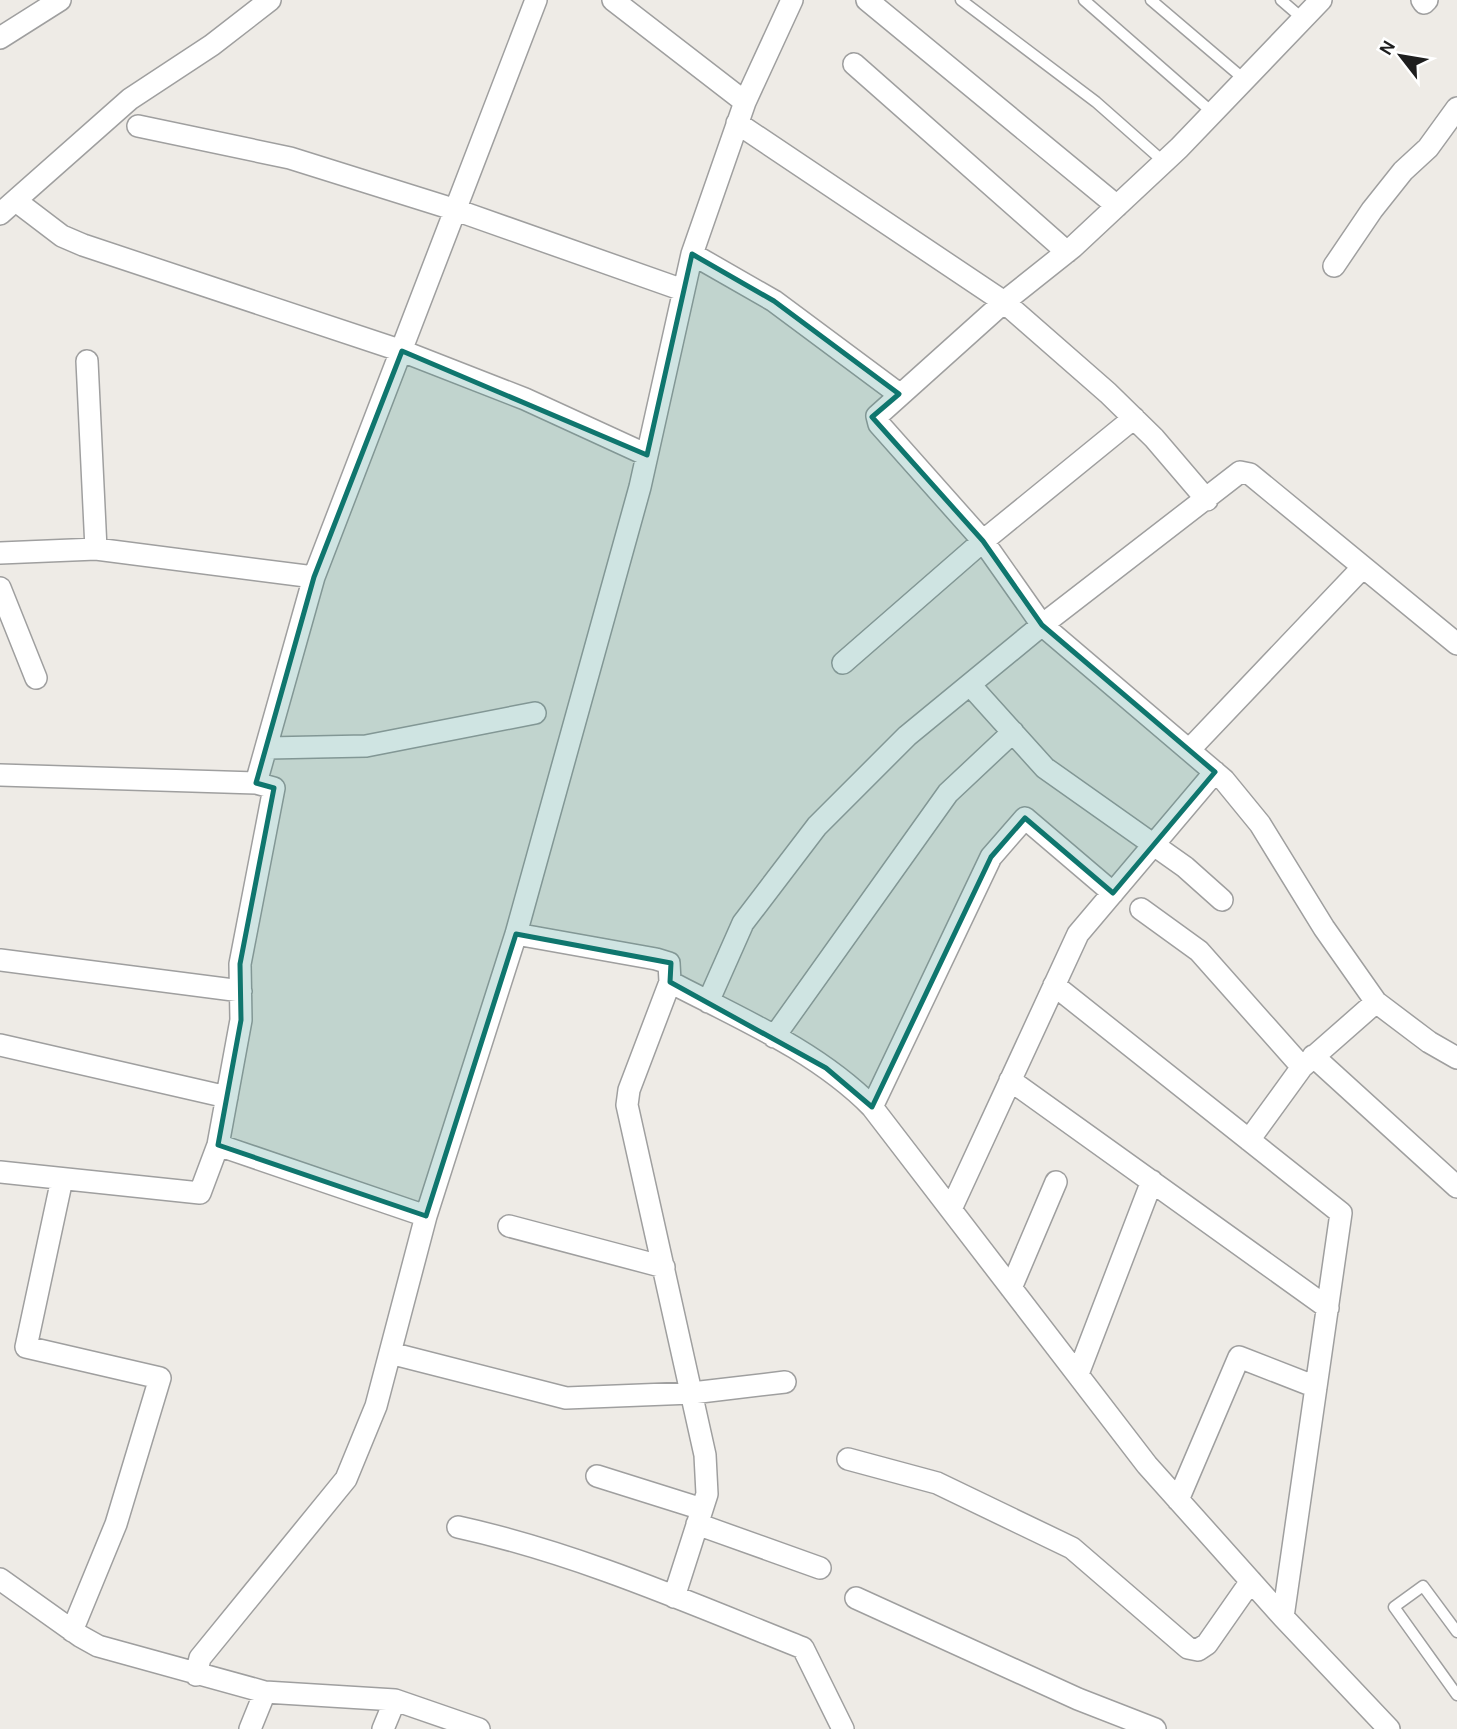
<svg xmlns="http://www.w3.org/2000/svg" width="1457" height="1729" viewBox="0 0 1457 1729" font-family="Karla,sans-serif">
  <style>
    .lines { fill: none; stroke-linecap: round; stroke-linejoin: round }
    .service-casing { stroke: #9f9f9f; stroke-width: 13 }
    .minor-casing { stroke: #9f9f9f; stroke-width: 24 }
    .service { stroke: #fff; stroke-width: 10 }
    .minor { stroke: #fff; stroke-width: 21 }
    .marked { fill: #0f766e; fill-opacity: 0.2; stroke: #0f766e; stroke-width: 5; stroke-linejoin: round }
  </style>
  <rect width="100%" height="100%" fill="#eeebe6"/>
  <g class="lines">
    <defs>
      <path id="service" d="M961,0L1096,102L1164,162
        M1084,0L1213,113
        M1151,0L1245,80
        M1281,0L1303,19
        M1457,1632L1423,1586L1394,1607L1457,1695"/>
      <path id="minor" d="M613,0L745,102
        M867,0L1117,206
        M1321,0L1179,148L1073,247L1004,302L877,416L879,424L983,541L1042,625L1224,780L1260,824L1324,928L1376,1002L1429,1042L1457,1058
        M1422,0L1424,3L1427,0
        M0,38L60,0
        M854,64L1067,252
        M737,123L1004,302L1108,393L1154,438L1207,500
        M138,126L290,158L456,210L683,290
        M16,201L62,236L83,245L402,351L525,399L647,455
        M0,214L130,99L212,45L270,0
        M692,254L774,301L899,394
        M1334,266L1372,210L1403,171L1428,148L1457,108
        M87,361L96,549
        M0,553L96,549L314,577
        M0,588L36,678
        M843,663L983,541L1134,418
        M971,686L1045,768L1185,867L1222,900
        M268,748L366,746L535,713
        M1190,749L1363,567
        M0,775L256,783L274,788L240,964L241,1020L218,1145L426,1216
        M256,783L314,577L536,0
        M1141,909L1199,951L1302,1067
        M516,934L656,959L669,963L670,982L629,1090L627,1105L705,1455L707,1494L674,1597
        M0,960L241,991
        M670,982C739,1018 817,1051 872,1107L1147,1465L1283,1617L1389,1729
        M1054,985L1341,1213L1283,1617
        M708,1002L743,923L817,826L907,736L1042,625L1240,472L1250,474L1457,644
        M774,1037L948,793L1013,732
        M0,1045L227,1097
        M1313,1056L1457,1187
        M1010,1080L1328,1308
        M872,1107L991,857L1025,818L1113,893
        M1249,1140L1302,1067L1376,1002
        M0,1172L200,1193L218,1145
        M62,1179L26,1347L160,1378L116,1524L72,1631
        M951,1209L1078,934L1215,772
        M509,1226L664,1267
        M1011,1288L1056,1182
        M390,1353L566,1398L692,1393L785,1382
        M1078,1374L1152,1181
        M848,1459L937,1483L1072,1548L1188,1648L1198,1650L1207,1644L1251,1581
        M597,1476L702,1509
        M1178,1500L1239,1357L1316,1387
        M697,1524L820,1568
        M458,1527C577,1553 690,1603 803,1648L843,1729
        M0,1579L80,1636L98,1646L265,1692L395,1700L479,1729
        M856,1598L1078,1699L1155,1729
        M196,1675L200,1658L346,1479L376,1406L426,1216L516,934L640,487L692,254L745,102L792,0
        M250,1729L265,1692
        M383,1729L395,1700"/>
    </defs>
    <use href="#service" class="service-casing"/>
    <use href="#minor" class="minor-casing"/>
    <use href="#service" class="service"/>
    <use href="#minor" class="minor"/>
  </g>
  <path class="marked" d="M692,254L774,301L899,394L872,417L983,541L1042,625L1215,772L1113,893L1025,818L991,857L872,1107L826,1068L670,982L671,963L516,934L426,1216L218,1145L241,1020L240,964L274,788L256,783L314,577L402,351L647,455Z"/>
  <g transform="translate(1401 56) rotate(301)" stroke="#ffffff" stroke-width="5" paint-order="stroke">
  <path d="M0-5L12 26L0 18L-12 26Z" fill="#1e1e1e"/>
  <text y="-10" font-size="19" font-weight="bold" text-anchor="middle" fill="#1e1e1e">N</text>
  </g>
</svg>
